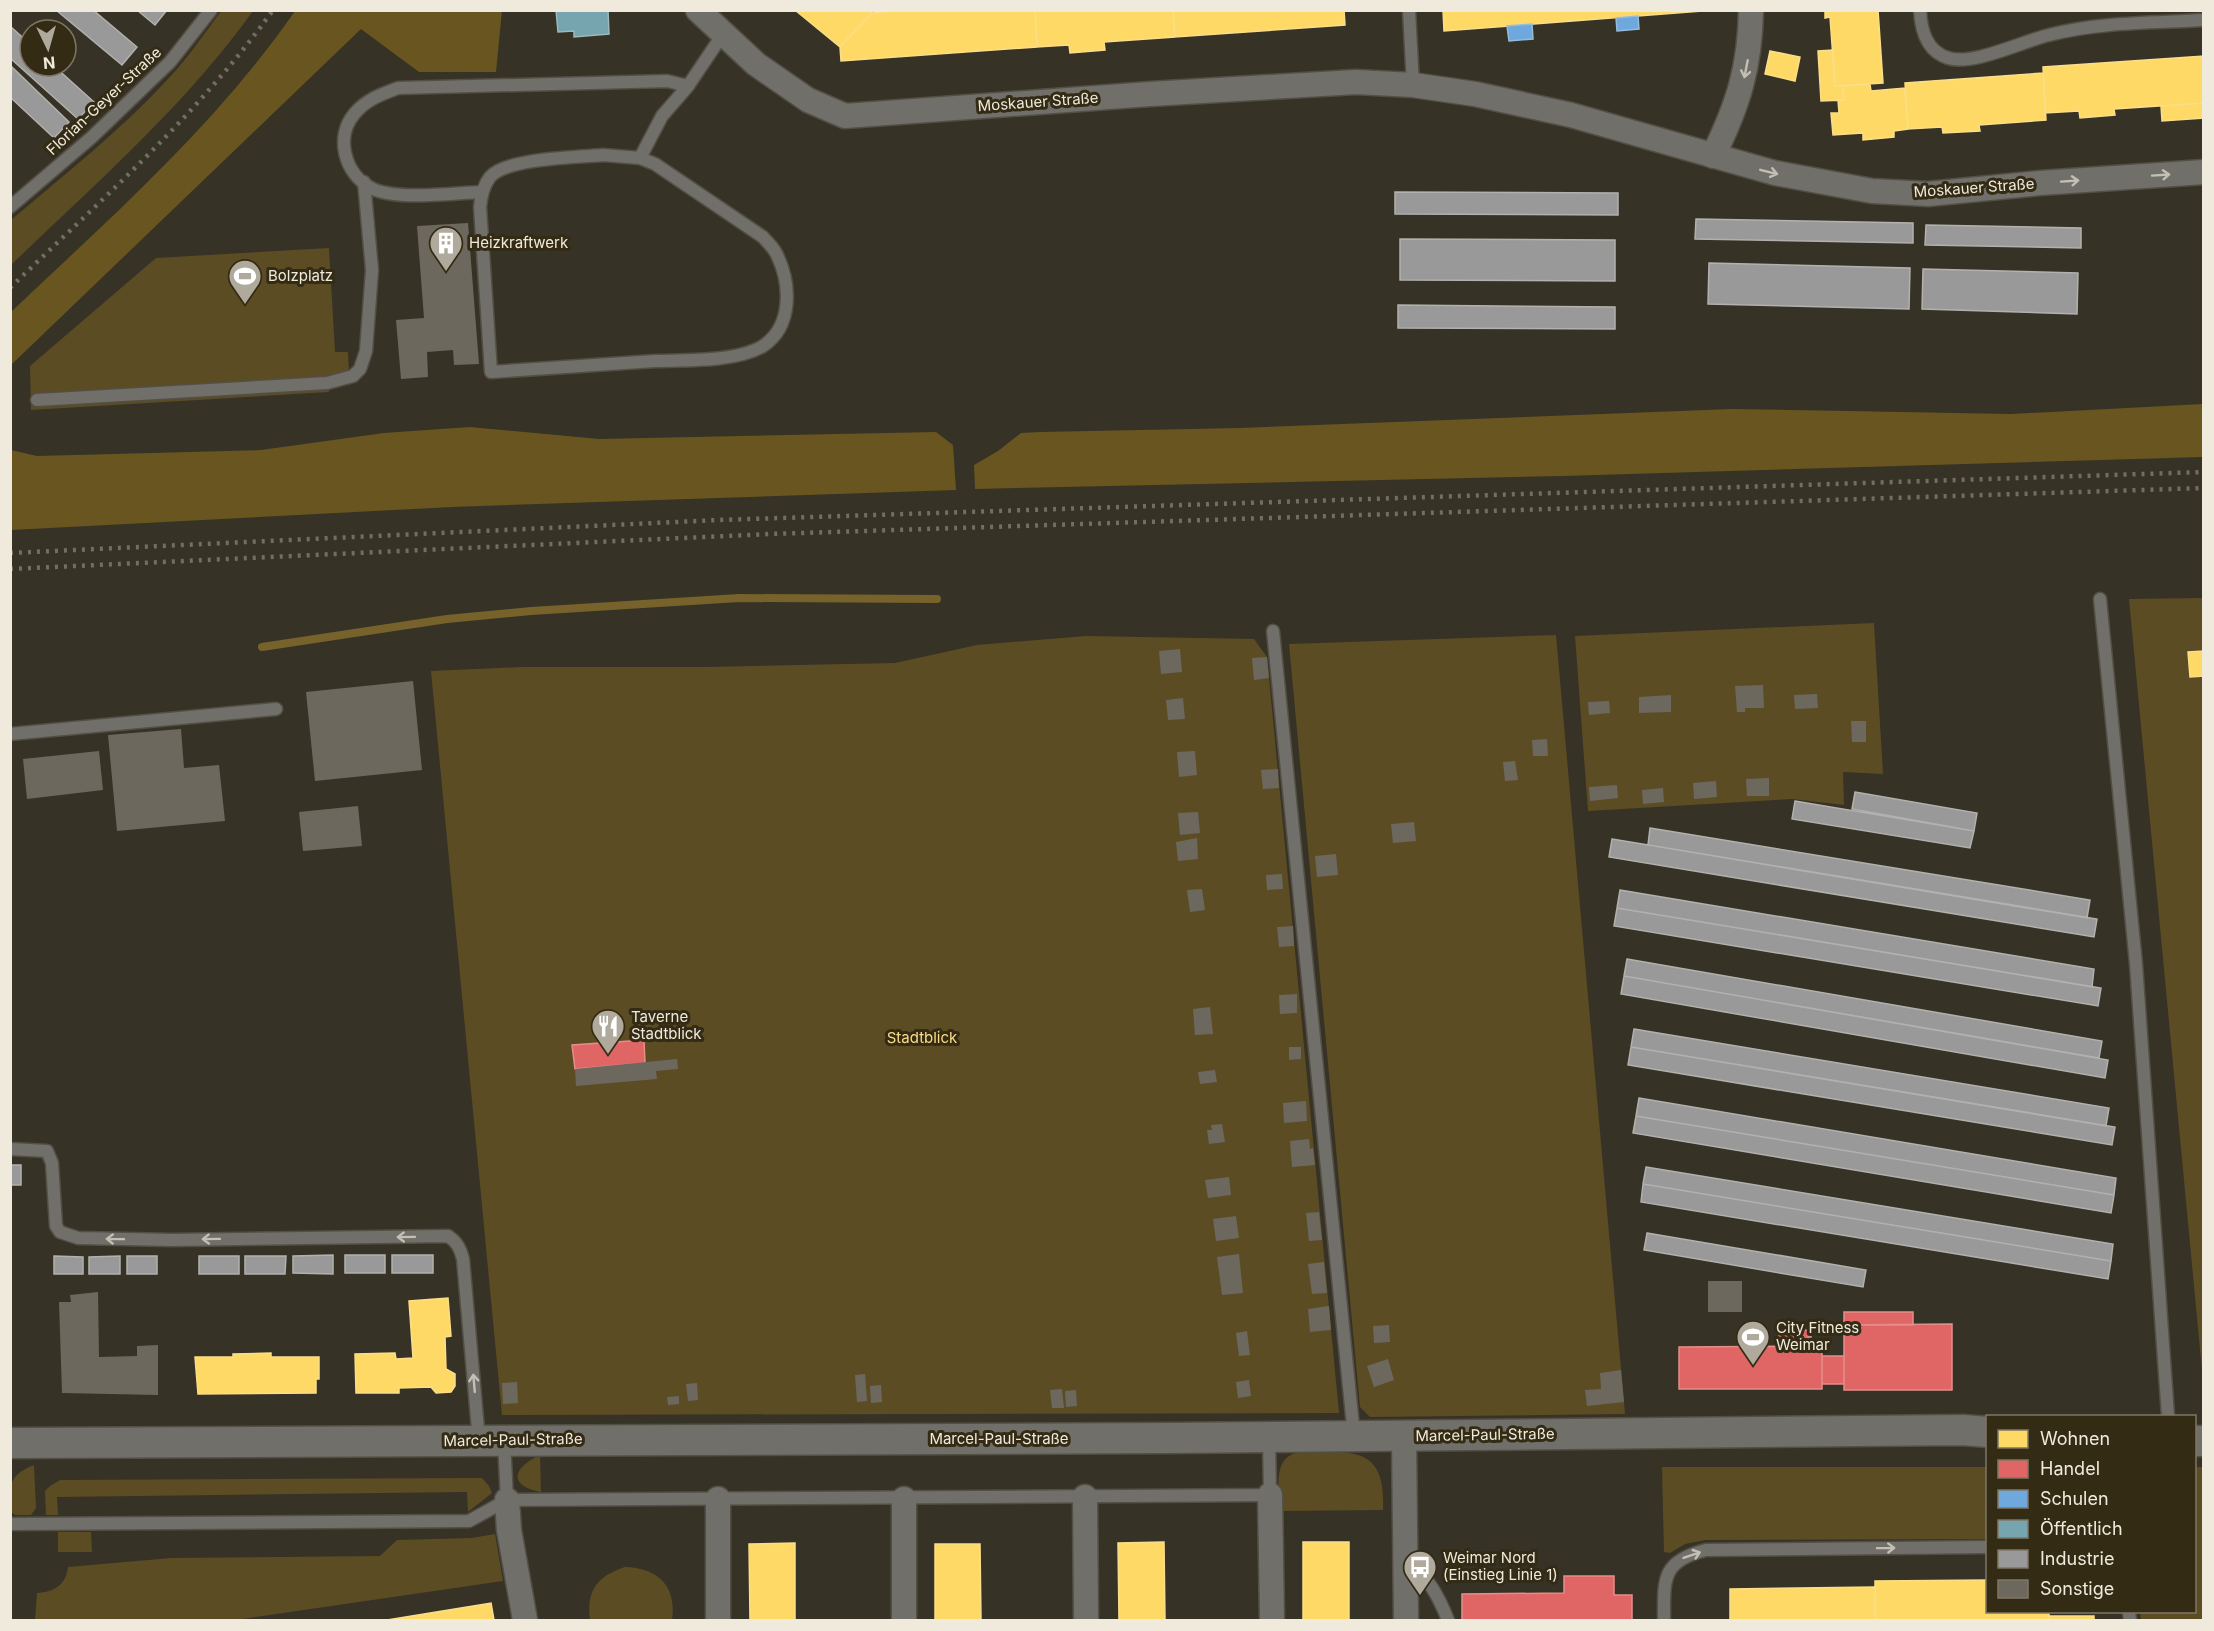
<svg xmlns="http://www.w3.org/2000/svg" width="2214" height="1631" viewBox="0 0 2214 1631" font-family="Inter,sans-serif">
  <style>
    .green { fill: #5b4c24 }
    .forest { fill: #685520 }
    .homes { fill: #ffd966; stroke: #fade89; stroke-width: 1.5 }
    .shops { fill: #e06666; stroke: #e48e89; stroke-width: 1.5 }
    .schools { fill: #6fa8dc; stroke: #95bcdc; stroke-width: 1.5 }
    .public { fill: #76a5af; stroke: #9ababc; stroke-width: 1.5 }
    .industry { fill: #999; stroke: #b3b1ad; stroke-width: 1.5 }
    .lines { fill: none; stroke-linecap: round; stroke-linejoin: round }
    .stream { stroke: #77622b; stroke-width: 8 }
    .building { fill: #6c685e }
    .service-casing { stroke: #534f45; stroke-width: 15 }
    .minor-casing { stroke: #534f45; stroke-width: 27 }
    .tertiary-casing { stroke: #534f45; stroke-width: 33 }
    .service { stroke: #716f6a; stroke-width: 12 }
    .minor { stroke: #716f6a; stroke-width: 24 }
    .tertiary { stroke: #716f6a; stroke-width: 30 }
    .rail { stroke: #726e67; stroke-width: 4.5; stroke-dasharray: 3 6; stroke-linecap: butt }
    .oneway { stroke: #c3bfb4 }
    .labels { text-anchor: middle; stroke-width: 6; stroke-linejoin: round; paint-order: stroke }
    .street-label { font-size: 15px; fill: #efeadc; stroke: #342b15 }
    .poi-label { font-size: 15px; fill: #efeadc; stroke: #342b15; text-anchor: start }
    .park-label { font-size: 15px; fill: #fddb85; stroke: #342b15 }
  </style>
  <rect width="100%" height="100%" fill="#373226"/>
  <path class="green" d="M221,11H253C186,105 94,185 11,265V220C64,175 120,131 168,79C188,58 204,34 221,11Z
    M329,248L335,352H348L349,373L328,375L329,392L31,410L30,366L156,258Z
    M2203,598V1381L2129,599Z
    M1874,623L1883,774L1843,772L1844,805L1792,799L1588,811L1575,636Z
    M1556,635L1625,1414L1370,1417L1360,1407L1289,644Z
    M1086,636L1254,639L1267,657L1339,1413L502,1415L431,671L523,667H706L895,663L977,645Z
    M1296,1453C1348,1453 1386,1441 1383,1510L1279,1511C1280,1491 1272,1459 1296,1453Z
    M540,1455L541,1492C507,1486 513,1467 540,1455Z
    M34,1465L36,1508L31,1515H15L11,1512C10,1486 7,1476 34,1465Z
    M1662,1467H1987V1539L1705,1540L1685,1544L1670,1553L1664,1552Z
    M2195,1467H2203V1620H2141L2140,1612H2194Z
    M482,1478L489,1486L492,1493L468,1512L467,1492L57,1497L58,1515H46L45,1491L50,1486L60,1480Z
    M58,1532H91L92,1552H58Z
    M495,1534L503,1581L236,1620H35L37,1593C54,1592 66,1585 68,1567L171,1558L380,1556L397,1540L472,1538Z
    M625,1567C658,1568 677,1586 672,1620H590C586,1591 597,1576 625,1567Z"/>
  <path class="forest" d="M295,11H502L496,72H419L361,29L11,365V312C111,217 216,125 295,11Z
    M2203,404V457L1563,476L975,489L974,465L998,451L1021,433L1040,432L1240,428L1732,409L2011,414Z
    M470,427L599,439L936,432L953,445L956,490L452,507L11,530V450L37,456L261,450L384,433Z"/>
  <path class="homes" d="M795,10H869L872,13L840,47Z
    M904,10H1035L1037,47L841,61L840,47L872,13Z
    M1035,10H1173L1175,37L1104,42L1105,50L1070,53L1069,45L1037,47Z
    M1173,10H1344L1345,25L1175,37Z
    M1443,10H1702V11L1444,31Z
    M1825,10H1878L1883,83L1835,86L1830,17L1825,18Z
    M1833,50L1835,86H1843L1844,100L1821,101L1818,51Z
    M1770,51L1800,57L1795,81L1765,74Z
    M2204,56V103L2114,109L2115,115L2080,118L2079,111L2045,113L2043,67Z
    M2043,73L2046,120L1979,125L1980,131L1943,133L1942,127L1908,129L1905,83Z
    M1870,84L1871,91L1905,88L1908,129L1894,131V137L1863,140V133L1833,135L1831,113H1839L1838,100H1844L1843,86Z
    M2203,103L2204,118L2162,121L2161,106Z
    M2204,651V676L2190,677L2188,652Z
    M448,1298L451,1336L445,1337L446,1369L455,1374V1386L451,1392L436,1393L431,1387L399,1388V1393H356L355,1354L395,1353L396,1359L413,1358L409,1301Z
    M271,1353V1357H319V1379H316V1393L198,1394L195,1357H233V1354Z
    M1164,1542L1165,1620H1119L1118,1543Z
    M1303,1542H1349V1620H1303Z
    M795,1543V1620H750L749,1544Z
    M935,1544H980L981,1620H935Z
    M1988,1580V1612H2049V1620H1875V1581Z
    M1875,1587V1620H1730V1589Z
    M491,1603L494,1620H387Z
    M2049,1616H2094V1620H2049Z"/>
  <path class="shops" d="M644,1040L645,1063L575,1069L572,1045Z
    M1844,1312H1913V1325H1844Z
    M1952,1324V1390H1844V1325Z
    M1811,1330V1337H1808V1347H1779V1331Z
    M1822,1346V1389H1679V1347Z
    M1822,1356H1844V1384H1822Z
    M1564,1576H1614V1595H1632V1620H1462V1594L1564,1593Z"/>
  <path class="schools" d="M1638,16L1639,29L1617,31L1616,18Z
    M1532,24L1533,39L1509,41L1507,26Z"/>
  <path class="public" d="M556,10H608L609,34L574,37V31L558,32Z"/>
  <path class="industry" d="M56,10H93L137,47L122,65Z
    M137,10H167L155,25Z
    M10,26L30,44V66H54L94,102L78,119L10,58Z
    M12,67L69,122L54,138L10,97Z
    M1395,192L1618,193V215L1395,214Z
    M1696,219L1913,223V243L1695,239Z
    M1926,225L2081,228V248L1925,245Z
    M1400,239L1615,240V281L1400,280Z
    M1709,263L1910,268L1909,309L1708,304Z
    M1923,269L2078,273L2077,314L1922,309Z
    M1398,305L1615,307V329L1398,328Z
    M1855,792L1977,813L1974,831L1852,809Z
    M1795,801L1974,831L1970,848L1792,819Z
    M1650,828L2090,900L2087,918L1648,845Z
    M1612,839L2097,919L2094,937L1609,857Z
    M1620,890L2094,969L2092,987L1617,908Z
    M1617,908L2101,988L2098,1006L1614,926Z
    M1627,959L2102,1041L2099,1058L1624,976Z
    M1624,976L2108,1060L2105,1078L1621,994Z
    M1634,1029L2109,1108L2106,1126L1631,1047Z
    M1631,1047L2115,1127L2112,1145L1628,1065Z
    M1639,1098L2116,1178L2114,1195L1636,1116Z
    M1636,1116L2114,1195L2111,1213L1633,1133Z
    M10,1165H21V1185H10Z
    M1646,1167L2113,1244L2111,1261L1643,1184Z
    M1643,1184L2111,1261L2108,1279L1641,1202Z
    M1647,1233L1866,1270L1863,1287L1644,1250Z
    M333,1255V1274L293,1273V1256Z
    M345,1255H385V1273H345Z
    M392,1255H433V1273H392Z
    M54,1256L83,1257V1274H54Z
    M120,1256V1274H89V1257Z
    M127,1256H157V1274H127Z
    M199,1256H239V1274H199Z
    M245,1256H286L285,1274H245Z"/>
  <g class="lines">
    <path class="stream" d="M262,647L447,619L531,611L739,598L937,599"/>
  </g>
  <path class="building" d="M468,223L479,364L454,365L453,350L427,352L428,377L401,379L396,320L424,318L417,226Z
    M1180,649L1182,672L1161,674L1159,651Z
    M1267,657L1269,678L1254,680L1252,658Z
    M413,681L422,770L315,781L306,692Z
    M1763,685L1764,708H1745V712H1737L1735,686Z
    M1817,694L1818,708L1795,709L1794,695Z
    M1671,695V712L1639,713V697Z
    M1183,698L1185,719L1168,720L1166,700Z
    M1609,701L1610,713L1589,715L1588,702Z
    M1851,721H1866V742H1852Z
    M181,729L184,768L219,765L225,821L117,831L108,735Z
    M1547,739L1548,756H1533L1532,740Z
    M99,751L103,790L27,799L23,759Z
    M1195,751L1197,775L1179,777L1177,752Z
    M1515,761L1518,780L1505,781L1503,762Z
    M1278,769L1279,788L1263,789L1261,770Z
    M1769,778V796H1747L1746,779Z
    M1716,781L1717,797L1694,799L1693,783Z
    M1617,785L1618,798L1590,801L1589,787Z
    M1663,788L1664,802L1643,804L1642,790Z
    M358,806L362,846L303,851L299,812Z
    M1198,812L1200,833L1180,835L1178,813Z
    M1414,822L1416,841L1393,843L1391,824Z
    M1197,838L1198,859L1178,861L1176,842Z
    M1336,854L1338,875L1317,877L1315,856Z
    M1282,874L1283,889L1267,890L1266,875Z
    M1202,889L1205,910L1190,912L1187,890Z
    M1293,926L1294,946L1279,947L1277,927Z
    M1297,994V1013L1280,1014L1279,995Z
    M1210,1007L1213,1034L1195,1035L1193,1009Z
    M1289,1047H1301V1059L1289,1060Z
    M677,1059L678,1069L656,1071L657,1079L576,1086L575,1069Z
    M1215,1070L1217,1082L1200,1084L1198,1072Z
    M1306,1101L1307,1121L1284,1123L1283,1103Z
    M1222,1124L1225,1142L1209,1144L1207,1130H1212L1211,1125Z
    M1309,1139L1310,1149L1313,1148L1315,1165L1292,1167L1290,1141Z
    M1229,1177L1231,1195L1208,1198L1205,1180Z
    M1319,1212L1322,1240L1309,1241L1306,1213Z
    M1236,1216L1239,1238L1216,1241L1213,1219Z
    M1239,1254L1243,1293L1222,1295L1217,1257Z
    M1324,1262L1327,1293L1312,1294L1308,1264Z
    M1708,1281H1742V1312H1708Z
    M98,1292L99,1357L137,1356V1346L158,1345V1395L62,1393L59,1302H71L70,1295Z
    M1329,1306L1331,1330L1310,1332L1308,1309Z
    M1389,1325L1390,1342L1374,1343L1373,1326Z
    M1247,1331L1250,1355L1239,1356L1236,1333Z
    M1388,1359L1394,1380L1374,1387L1367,1366Z
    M1621,1370L1624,1402L1587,1406L1585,1390L1601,1389L1600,1373Z
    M865,1374L867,1401L857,1402L855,1375Z
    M1249,1380L1251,1396L1238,1398L1236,1382Z
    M517,1382L518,1403L503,1404L502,1383Z
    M697,1383L698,1400L688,1401L686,1384Z
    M881,1385L882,1402L871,1403L870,1386Z
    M1062,1389L1064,1408H1052L1050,1390Z
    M1076,1390L1077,1406L1066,1407L1065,1391Z
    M679,1396V1404L668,1405L667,1397Z"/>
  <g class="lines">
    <defs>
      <path id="service" d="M1409,10L1413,85
        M1920,10C1921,30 1926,51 1948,58C1973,66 2023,41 2049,35C2098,22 2153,23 2204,20
        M603,155L640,158L655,164L763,237C768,243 774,248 777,255C791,284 793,326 763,346C737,362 686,360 655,361C601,365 546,368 491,372L480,207C481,196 483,186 490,177C506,158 578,157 603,155Z
        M640,158L662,116L688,86L723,34
        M482,192C453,193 396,201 371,188C345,174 334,137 355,113C367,99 382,94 398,88L667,81L688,86
        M10,207L92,137L170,62L211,10
        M37,400L327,383L353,376L360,369L366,351L372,270L364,182
        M2100,599L2136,964L2168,1416
        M1273,631L1354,1436
        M10,734L276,709
        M10,1149L47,1151L52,1163L56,1226L60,1232L78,1238L173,1240L448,1236C457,1242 460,1248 463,1259L479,1441
        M504,1441L507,1500
        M10,1524L469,1521L507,1500L1270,1495L1269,1437
        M1405,1559C1427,1575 1438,1595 1448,1620
        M2129,1612L2130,1620
        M1664,1620C1664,1580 1661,1561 1706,1550L1988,1547"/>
      <path id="minor" d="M698,10L756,64L808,100L845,116L1150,94L1356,82L1413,85L1475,94L1571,115L1775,173L1872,191L1928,194L2040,183L2204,172
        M1713,156C1738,105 1750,68 1751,10
        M1404,1435L1406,1620
        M1270,1495L1272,1620
        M1085,1497L1086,1620
        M718,1499V1620
        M904,1499V1620
        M507,1500L509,1530L525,1620"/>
      <path id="tertiary" d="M2194,1441H2204
        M10,1443L1171,1438L1963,1430L1988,1432"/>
    </defs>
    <use href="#service" class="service-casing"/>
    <use href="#minor" class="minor-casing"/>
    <use href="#tertiary" class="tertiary-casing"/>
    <use href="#service" class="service"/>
    <use href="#minor" class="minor"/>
    <use href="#tertiary" class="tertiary"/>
    <path class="rail" d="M10,288C102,199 198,115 273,10
      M10,553L719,520L2204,472
      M10,569L770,534L2204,488"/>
  </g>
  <defs><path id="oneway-shaft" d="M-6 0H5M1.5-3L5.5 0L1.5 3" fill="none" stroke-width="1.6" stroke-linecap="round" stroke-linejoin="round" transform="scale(1.5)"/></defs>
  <g class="oneway">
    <use href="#oneway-shaft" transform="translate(1746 69) rotate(101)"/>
    <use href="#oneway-shaft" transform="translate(1769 172) rotate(14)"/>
    <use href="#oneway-shaft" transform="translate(2161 175) rotate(-4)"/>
    <use href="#oneway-shaft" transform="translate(2070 181) rotate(-4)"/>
    <use href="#oneway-shaft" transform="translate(406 1237) rotate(179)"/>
    <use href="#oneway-shaft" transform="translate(115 1239) rotate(-179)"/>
    <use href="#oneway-shaft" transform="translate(211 1239) rotate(179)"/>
    <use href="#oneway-shaft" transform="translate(474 1383) rotate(-95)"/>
    <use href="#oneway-shaft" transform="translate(1886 1548) rotate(-1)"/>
    <use href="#oneway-shaft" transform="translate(1692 1555) rotate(-19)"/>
  </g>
  <defs>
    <symbol id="building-pin" viewBox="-11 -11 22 30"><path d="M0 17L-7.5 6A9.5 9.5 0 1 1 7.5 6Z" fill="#afaa9c" stroke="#342b15"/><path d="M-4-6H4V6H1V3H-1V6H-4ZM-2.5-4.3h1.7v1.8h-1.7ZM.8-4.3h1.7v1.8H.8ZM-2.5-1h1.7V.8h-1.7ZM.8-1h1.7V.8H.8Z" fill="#fff"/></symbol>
    <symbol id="stadium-pin" viewBox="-11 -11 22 30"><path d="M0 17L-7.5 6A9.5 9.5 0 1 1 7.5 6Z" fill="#afaa9c" stroke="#342b15"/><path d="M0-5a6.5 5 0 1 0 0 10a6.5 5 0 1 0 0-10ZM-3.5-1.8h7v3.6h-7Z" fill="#fff"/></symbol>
    <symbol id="restaurant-pin" viewBox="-11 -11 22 30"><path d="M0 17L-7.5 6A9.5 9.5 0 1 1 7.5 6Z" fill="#afaa9c" stroke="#342b15"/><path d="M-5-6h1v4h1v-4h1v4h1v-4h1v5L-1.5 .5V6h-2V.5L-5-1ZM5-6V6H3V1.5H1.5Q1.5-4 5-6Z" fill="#fff"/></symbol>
    <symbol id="bus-pin" viewBox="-11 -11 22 30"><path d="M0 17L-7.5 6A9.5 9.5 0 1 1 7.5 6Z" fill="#afaa9c" stroke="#342b15"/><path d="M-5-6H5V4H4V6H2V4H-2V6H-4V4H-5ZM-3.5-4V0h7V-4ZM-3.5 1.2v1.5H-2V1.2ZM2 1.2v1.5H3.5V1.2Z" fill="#fff"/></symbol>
  </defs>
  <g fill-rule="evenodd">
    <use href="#building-pin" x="427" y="224" width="38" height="52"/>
    <use href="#stadium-pin" x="226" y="257" width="38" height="52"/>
    <use href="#restaurant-pin" x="589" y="1007" width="38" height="52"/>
    <use href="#stadium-pin" x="1734" y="1318" width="38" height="52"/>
    <use href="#bus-pin" x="1401" y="1548" width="38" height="52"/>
  </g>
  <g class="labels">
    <g class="street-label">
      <text transform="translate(104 101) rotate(-43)" y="5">Florian-Geyer-Straße</text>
      <text transform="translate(1038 102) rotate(-4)" y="5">Moskauer Straße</text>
      <text transform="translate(1974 188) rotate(-4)" y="5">Moskauer Straße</text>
      <text transform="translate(1485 1435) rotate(-1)" y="5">Marcel-Paul-Straße</text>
      <text x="999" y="1444">Marcel-Paul-Straße</text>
      <text transform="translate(513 1440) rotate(-1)" y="5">Marcel-Paul-Straße</text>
    </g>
    <g class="poi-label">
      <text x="469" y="248">Heizkraftwerk</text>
      <text x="268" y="281">Bolzplatz</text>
      <text x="631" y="1022">Taverne<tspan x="631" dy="17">Stadtblick</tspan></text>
      <text x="1776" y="1333">City Fitness<tspan x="1776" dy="17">Weimar</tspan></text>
      <text x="1443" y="1563">Weimar Nord<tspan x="1443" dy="17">(Einstieg Linie 1)</tspan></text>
    </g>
    <g class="park-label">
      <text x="922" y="1043">Stadtblick</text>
    </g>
  </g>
  <rect width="2214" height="1631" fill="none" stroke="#efeadc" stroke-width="24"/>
  <rect x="1986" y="1415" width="210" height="198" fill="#342b15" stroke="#7f7765" stroke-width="1.5"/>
  <rect x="1998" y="1430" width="30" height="18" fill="#ffd966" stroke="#7f7765" stroke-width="1.5"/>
  <text x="2040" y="1445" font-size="18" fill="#efeadc">Wohnen</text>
  <rect x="1998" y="1460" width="30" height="18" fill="#e06666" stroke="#7f7765" stroke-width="1.5"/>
  <text x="2040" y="1475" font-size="18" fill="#efeadc">Handel</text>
  <rect x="1998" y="1490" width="30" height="18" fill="#6fa8dc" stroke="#7f7765" stroke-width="1.5"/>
  <text x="2040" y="1505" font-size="18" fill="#efeadc">Schulen</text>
  <rect x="1998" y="1520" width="30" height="18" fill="#76a5af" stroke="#7f7765" stroke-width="1.5"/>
  <text x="2040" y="1535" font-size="18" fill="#efeadc">Öffentlich</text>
  <rect x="1998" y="1550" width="30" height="18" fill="#999999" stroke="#7f7765" stroke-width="1.5"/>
  <text x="2040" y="1565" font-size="18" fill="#efeadc">Industrie</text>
  <rect x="1998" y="1580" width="30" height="18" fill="#6c685e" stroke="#7f7765" stroke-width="1.5"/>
  <text x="2040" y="1595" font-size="18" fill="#efeadc">Sonstige</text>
  <g transform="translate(48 48) rotate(175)"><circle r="28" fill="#342b15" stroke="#7f7765" stroke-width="1.5"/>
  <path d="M0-4.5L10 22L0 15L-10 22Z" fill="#afaa9c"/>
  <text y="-9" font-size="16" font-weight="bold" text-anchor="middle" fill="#efeadc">N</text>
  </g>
</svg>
